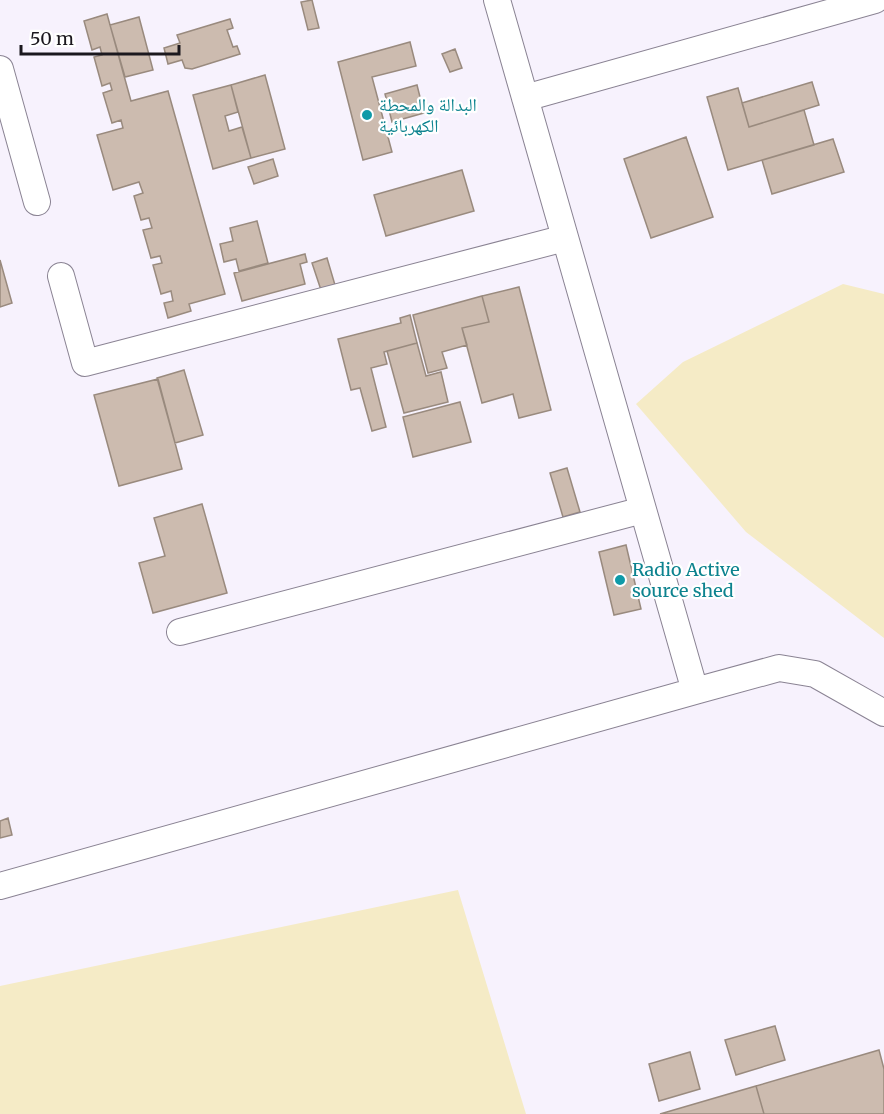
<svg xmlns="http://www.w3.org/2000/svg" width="884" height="1114" viewBox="0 0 884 1114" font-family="Merriweather,'Noto Naskh Arabic',serif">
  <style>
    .sand { fill: #f5ebc6 }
    .building { fill: #ccbbaf; stroke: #998a7e; stroke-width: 1.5 }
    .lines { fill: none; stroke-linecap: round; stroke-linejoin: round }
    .minor-casing { stroke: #8a8393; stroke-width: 28 }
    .minor { stroke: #fff; stroke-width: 26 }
    .culture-dot { fill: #0f9aa8; stroke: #fff; stroke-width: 2 }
    .labels { text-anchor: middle; stroke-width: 4.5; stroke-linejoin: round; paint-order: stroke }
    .culture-label { font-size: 18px; fill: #0d838f; stroke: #fff; text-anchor: start }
  </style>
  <rect width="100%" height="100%" fill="#f7f2fd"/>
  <path class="sand" d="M843,284L884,294V638L746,532L636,404L683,362Z
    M458,890L526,1114H0V986Z"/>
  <path class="building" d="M312,0L319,28L308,30L301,2Z
    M107,14L131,101L168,91L225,294L189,304L191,311L168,318L164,303L173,301L171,291L161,294L153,265L162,263L160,256L151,258L143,230L152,228L149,218L141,220L134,196L143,193L139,182L113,190L97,135L123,128L121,120L112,123L103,93L112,90L110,83L102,86L94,57L102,55L100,47L92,50L84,21Z
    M139,17L153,70L125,77L110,25Z
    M230,19L233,28L227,30L233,47L237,46L240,54L192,69L185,68L182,60L168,64L164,48L180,43L177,35Z
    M410,42L416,66L372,77L392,152L363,160L338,62Z
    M455,49L462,68L450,72L442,54Z
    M265,75L285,149L251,158L231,85Z
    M812,82L819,105L749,127L742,103Z
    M231,85L238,112L225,116L229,131L242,127L251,158L213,169L193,95Z
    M417,85L424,113L392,122L385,94Z
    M738,88L749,127L804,110L814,145L728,170L707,97Z
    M686,137L713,217L651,238L624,159Z
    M833,139L844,172L772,194L762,160Z
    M273,159L278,176L254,184L248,167Z
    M462,170L474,211L386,236L374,195Z
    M257,221L268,263L239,271L236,259L224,262L220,244L233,241L230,228Z
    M305,254L307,262L300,264L305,284L242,301L234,273Z
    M327,258L335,285L321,290L312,263Z
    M0,260L12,303L0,307Z
    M519,287L551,410L519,418L513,394L482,403L462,328L489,322L482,296Z
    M482,296L489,322L462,328L467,345L442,352L447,368L428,373L413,315Z
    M410,315L417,343L384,352L387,364L371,368L386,427L372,431L360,388L351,390L338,339L401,323L400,318Z
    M417,343L426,376L441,372L448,402L404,413L387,351Z
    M184,370L203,435L175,443L157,378Z
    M158,379L182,469L119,486L94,395Z
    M460,402L471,442L413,457L403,417Z
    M567,468L580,512L563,517L550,473Z
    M202,504L227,593L153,613L139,563L165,556L154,518Z
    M626,545L641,609L614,615L599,552Z
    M8,818L12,835L0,838V821Z
    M775,1026L785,1060L736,1075L725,1040Z
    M879,1050L884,1069V1114H764L756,1086Z
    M690,1052L700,1089L659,1101L649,1064Z
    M756,1086L764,1114H660Z"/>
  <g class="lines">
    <defs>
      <path id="minor" d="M0,69L37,202
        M525,98L875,0
        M61,276L85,363L565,238
        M180,632L643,510
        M695,691L779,668L815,674L884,713
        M0,886L695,691L497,0"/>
    </defs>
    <use href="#minor" class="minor-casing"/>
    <use href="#minor" class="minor"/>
  </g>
  <g class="culture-dot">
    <circle cx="367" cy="115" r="6"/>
    <circle cx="620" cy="580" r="6"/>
  </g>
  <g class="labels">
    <g class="culture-label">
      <text x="379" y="111">البدالة والمحطة<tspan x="379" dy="21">الكهربائية</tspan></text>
      <text x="632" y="576">Radio Active<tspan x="632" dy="21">source shed</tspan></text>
    </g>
  </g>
  <path d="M21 45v9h158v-9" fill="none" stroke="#1b181e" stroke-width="3"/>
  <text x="30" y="45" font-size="18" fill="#1b181e" stroke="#ffffff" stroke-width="4.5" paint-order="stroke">50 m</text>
</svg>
